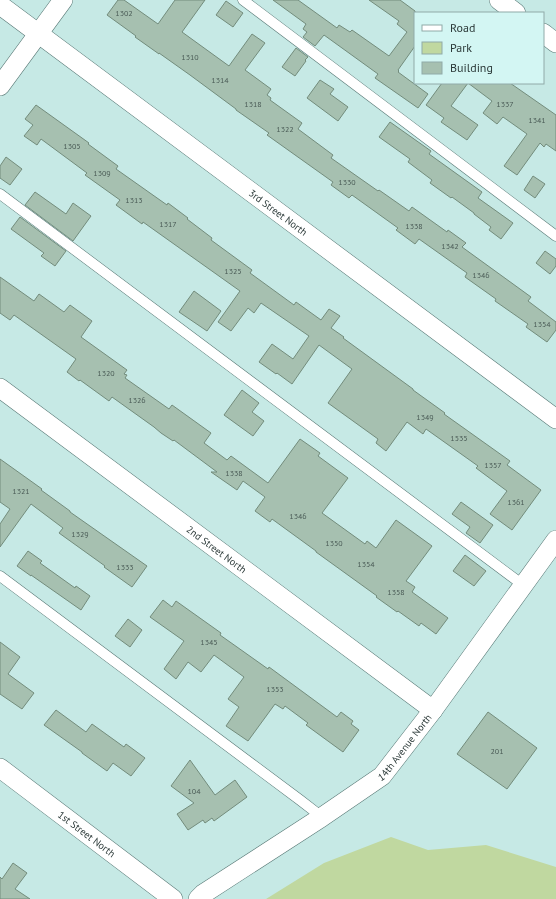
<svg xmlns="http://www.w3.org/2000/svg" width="556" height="899" viewBox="0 0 556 899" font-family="'PT Sans',sans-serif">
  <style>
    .green { fill: #c0d8a0 }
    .building { fill: #a6c0b0; stroke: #738c7c }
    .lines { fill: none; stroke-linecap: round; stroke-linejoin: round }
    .lane-casing { stroke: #597976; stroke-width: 11 }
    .street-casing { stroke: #597976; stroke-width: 20 }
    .lane { stroke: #fff; stroke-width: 10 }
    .street { stroke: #fff; stroke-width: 19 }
    .labels { text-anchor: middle; stroke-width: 3; stroke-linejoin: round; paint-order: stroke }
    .number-label { font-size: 8px; fill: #4a5b56 }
    .street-label { font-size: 10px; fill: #2b3938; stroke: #d3f6f3 }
  </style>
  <rect width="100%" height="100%" fill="#c6e9e5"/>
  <path class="green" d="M391,837L428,850L486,845L556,867V899H266L324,863Z"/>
  <path class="building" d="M118,0H124L158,24L175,0H205L182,32L229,66L252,34L265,43L245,70L271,89L267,95L271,98L270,100L302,123L298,129L333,155L331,158L378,191L379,190L409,211L412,207L447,232L448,230L466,243L462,247L531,297L528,301L556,322V330L547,342L526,327L528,324L495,301L496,299L465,277L467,273L419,239L415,244L396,230L398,228L352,195L349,198L331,185L333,182L267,135L269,133L236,110V109L190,75L159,53V54L135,37L136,36L107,15Z
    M273,0H298L337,28L339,25L350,32L352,30L389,56L407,32L397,24L399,21L369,0H400L415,11V46L398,70L399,71L398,72L428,94L418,108L375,78L378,74L324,35L315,46L303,37L307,32L303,29L306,24Z
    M226,1L243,13L233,27L216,15Z
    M296,48L308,57L305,60L306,61L295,76L282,67Z
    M320,80L334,89L330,94L348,107L338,121L307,98Z
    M442,83H468L451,106L478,125L467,140L441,122L444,118L426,105Z
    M468,83H510L556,115V151L546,144L544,147L540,143L517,175L504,166L527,134L503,117L497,124L483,113L492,101Z
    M36,105L89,143L88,144L118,166L116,169L167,205L168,203L188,218L187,219L212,238L211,240L252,270L250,273L294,305L296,302L321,320L329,309L340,316L331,328L344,337L343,338L413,389V390L445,413L444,414L510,461L507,465L541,490L512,530L490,514L507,491L476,468L478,466L426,429L423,434L407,422L386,451L376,443L378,439L328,403L352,369L319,345L292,384L277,373L276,374L259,362L272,344L293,359L309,336L261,303L254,313L248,308L231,331L218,322L240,291L143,222L142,224L116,205L120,200L85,175L87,173L41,139L37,145L24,136L33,125L25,119Z
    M390,122L431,151L429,154L482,192L478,198L513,223L501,239L489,230L491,227L474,214V213L452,197L451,198L430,183L432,180L408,162L410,159L379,137Z
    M6,157L22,169L10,185L0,178V166Z
    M533,176L545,184L535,198L524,190Z
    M35,192L66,214L73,203L91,216L73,241L25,205Z
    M20,217L66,251L55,266L41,256L44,253L11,229Z
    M545,251L556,259V266L550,274L536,263Z
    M0,277L34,301L39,294L64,312L70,305L92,321L81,337L127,370L124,374L127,375L125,378L169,409L172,405L211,433L204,443L227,460L231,456L268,483L300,439L320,453L318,456L348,478L322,513L365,544L367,541L376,548L396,520L432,546L406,581L415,587L412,592L448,618L436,634L421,623L419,626L398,611L397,612L376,597L377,596L316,552V551L272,519L270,522L255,511L265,497L243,481L237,490L211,472H217L174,440L173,441L161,433L154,427L112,397L109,401L80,380L79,381L67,372L76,359L14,315L10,320L0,313Z
    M194,291L221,311L207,331L179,312Z
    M242,390L259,403L252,412L264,421L253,436L224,415Z
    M0,459L42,489L41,490L70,511V512L147,566L132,587L104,567L105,566L59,533L63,528L31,504L0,547V524L10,509L0,502Z
    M461,502L493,525L480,543L466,533L470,527L452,514Z
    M28,551L42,561L40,563L75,588L76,586L90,596L81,610L31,575V576L17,566Z
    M465,555L486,571L474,586L453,571Z
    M163,600L172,607L176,601L221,633L220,635L237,647L268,669L269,667L337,717L341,712L353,721L351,724L359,730L343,752L306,725L308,723L285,706L283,709L275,704L248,741L226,726L239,707L228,699L244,677L214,655L201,672L188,662L176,679L164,669L184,641L150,617Z
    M128,619L142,630L130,647L115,636Z
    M0,642L20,657L8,674L34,693L22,709L0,694Z
    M56,710L86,732L92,724L124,747L126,744L145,758L131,776L113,763L107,771L82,753V752L44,725Z
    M488,712L537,748L507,789L457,754Z
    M190,760L215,795L235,780L247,797L214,821L212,818L205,823L203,820L188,830L177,814L194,803L171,786Z
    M13,863L27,873L15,889L30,899H0V877L2,879Z"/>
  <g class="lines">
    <defs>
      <path id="lane" d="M243,0L556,236
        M0,194L523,585
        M0,576L300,800L322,817"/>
      <g id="street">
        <path d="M499,0L516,13"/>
        <path id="s1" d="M0,5L556,419"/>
        <path d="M543,33L556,43"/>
        <path d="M0,86L63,0"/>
        <path id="s2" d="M0,388L433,710"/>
        <path id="s3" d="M0,768L173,899"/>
        <path id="s4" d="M198,899L203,894L322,817L382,776L433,710L556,540"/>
      </g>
    </defs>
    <use href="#lane" class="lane-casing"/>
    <use href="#street" class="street-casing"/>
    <use href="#lane" class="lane"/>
    <use href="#street" class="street"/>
  </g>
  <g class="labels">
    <g class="number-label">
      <text x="124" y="16">1302</text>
      <text x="190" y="60">1310</text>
      <text x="220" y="83">1314</text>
      <text x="253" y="107">1318</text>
      <text x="505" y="107">1337</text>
      <text x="537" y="123">1341</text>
      <text x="285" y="132">1322</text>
      <text x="72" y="149">1305</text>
      <text x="102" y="176">1309</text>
      <text x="347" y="185">1330</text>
      <text x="134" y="203">1313</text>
      <text x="168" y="227">1317</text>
      <text x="414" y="229">1338</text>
      <text x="450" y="249">1342</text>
      <text x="233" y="274">1325</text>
      <text x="481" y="278">1346</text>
      <text x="542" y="327">1354</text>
      <text x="106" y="376">1320</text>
      <text x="137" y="403">1326</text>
      <text x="425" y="420">1349</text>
      <text x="459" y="441">1535</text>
      <text x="493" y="468">1357</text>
      <text x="234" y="476">1338</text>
      <text x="21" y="494">1321</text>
      <text x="516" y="505">1361</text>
      <text x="298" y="519">1346</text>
      <text x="80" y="537">1329</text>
      <text x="334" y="546">1350</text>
      <text x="366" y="567">1354</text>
      <text x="125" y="570">1333</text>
      <text x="396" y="595">1358</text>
      <text x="209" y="645">1345</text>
      <text x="275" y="692">1353</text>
      <text x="497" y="754">201</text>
      <text x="194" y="794">104</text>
    </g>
    <g class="street-label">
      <text dy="4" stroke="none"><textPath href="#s1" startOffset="347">3rd Street North</textPath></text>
      <text dy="4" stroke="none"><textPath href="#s2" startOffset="270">2nd Street North</textPath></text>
      <text dy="4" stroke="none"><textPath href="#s4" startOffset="258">14th Avenue North</textPath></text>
      <text dy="4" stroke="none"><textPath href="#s3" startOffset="109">1st Street North</textPath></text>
    </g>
  </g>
  <rect x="414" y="12" width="130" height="72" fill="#d3f6f3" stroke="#90aaa8"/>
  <rect x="422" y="25" width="20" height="6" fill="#ffffff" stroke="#90aaa8"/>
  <text x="450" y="32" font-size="12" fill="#2b3938">Road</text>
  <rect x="422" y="42" width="20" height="12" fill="#c0d8a0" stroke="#90aaa8"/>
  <text x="450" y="52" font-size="12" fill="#2b3938">Park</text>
  <rect x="422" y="62" width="20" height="12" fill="#a6c0b0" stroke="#90aaa8"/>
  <text x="450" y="72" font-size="12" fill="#2b3938">Building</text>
</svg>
